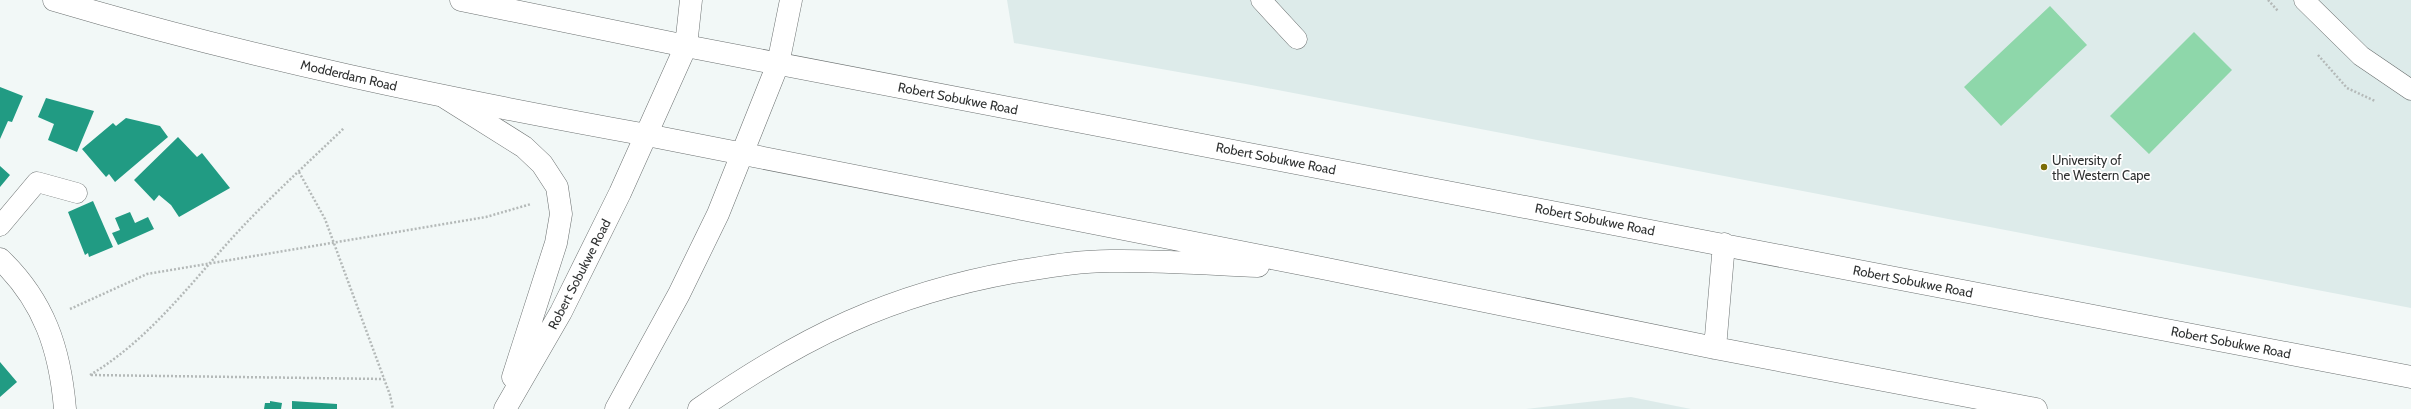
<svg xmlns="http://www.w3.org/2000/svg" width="2411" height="409" viewBox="0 0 2411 409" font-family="Cabin,sans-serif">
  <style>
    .built { fill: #ddebea }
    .green { fill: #8ed7aa }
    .building { fill: #219b83 }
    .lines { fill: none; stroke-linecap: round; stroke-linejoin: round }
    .lane-casing { stroke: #6c7171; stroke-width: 21 }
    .street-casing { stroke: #6c7171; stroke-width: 23 }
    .secondary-casing { stroke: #6c7171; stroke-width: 23 }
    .primary-casing { stroke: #6c7171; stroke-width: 23 }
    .path { stroke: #b4b9b8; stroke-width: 2.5; stroke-dasharray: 2 2; stroke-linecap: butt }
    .lane { stroke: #fff; stroke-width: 20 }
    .street { stroke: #fff; stroke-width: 22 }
    .secondary { stroke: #fff; stroke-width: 22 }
    .primary { stroke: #fff; stroke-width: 22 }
    .poi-dot { fill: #7b6c06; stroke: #fff; stroke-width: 1.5 }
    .labels { text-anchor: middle; stroke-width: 3.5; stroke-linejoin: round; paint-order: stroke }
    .street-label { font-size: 13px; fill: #2f3131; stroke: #fff }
    .poi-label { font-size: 13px; fill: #2f3131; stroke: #fff; text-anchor: start }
  </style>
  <rect width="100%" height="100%" fill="#f2f8f7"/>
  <path class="built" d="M1007,0H2411V308L1246,84L1014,43Z
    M1631,397L1691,409H1526Z"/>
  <path class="green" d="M2050,6L2087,45L2001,126L1964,87Z
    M2194,32L2232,70L2149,154L2110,116Z"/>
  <path class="building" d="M0,87L23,96L12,122L8,121L0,139Z
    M46,98L94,111L77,152L48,140L54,124L38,117Z
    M126,118L160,126L168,137L115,182L109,174L106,177L82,149L113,123L116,126Z
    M178,137L197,157L202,153L230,188L179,217L171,205L159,195L154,201L134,180Z
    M0,166L10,175L0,187Z
    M93,201L113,247L89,257L88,253L85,255L68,212Z
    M130,212L135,223L148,217L154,229L118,245L112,233L120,230L115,218Z
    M0,362L17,382L0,397Z
    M270,401L282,403L281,409H264L265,403H270Z
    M292,401L337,404V409H292Z"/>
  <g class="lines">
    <defs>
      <path id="lane" d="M1261,0L1297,39
        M2304,0L2361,56L2411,90
        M0,226L37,182L77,193"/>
      <path id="street" d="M0,259C44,301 60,349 65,409"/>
      <path id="secondary" d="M54,0C249,58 448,99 647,135
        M461,0L686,46L691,0
        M778,64L791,0"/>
      <path id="primary" d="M446,98L524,147L542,164L557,187L561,214L556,243L513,377
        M647,135L1327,269L1715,348L2036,409
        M1715,348L1724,244
        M505,409L561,312L620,193L686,46L2411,377
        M616,409L679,294L718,214L778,64
        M699,409C802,337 891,294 1014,272C1046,267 1078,261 1110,261C1159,260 1209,264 1258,266"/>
    </defs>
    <use href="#lane" class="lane-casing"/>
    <use href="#street" class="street-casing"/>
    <use href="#secondary" class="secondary-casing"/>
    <use href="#primary" class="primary-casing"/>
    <path class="path" d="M2268,0L2278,11
      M2318,55L2347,88L2375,101
      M299,172L325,219L390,395L393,409
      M70,309L147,274L486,217L531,204
      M90,375C154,337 197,274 248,221C279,189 312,159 344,128
      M91,375L384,379"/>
    <use href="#lane" class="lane"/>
    <use href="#street" class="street"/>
    <use href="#secondary" class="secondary"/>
    <use href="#primary" class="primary"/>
  </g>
  <circle class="poi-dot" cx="2044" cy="167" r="4"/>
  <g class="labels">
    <g class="street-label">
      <text transform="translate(349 75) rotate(13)" y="5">Modderdam Road</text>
      <text transform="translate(958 98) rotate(11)" y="5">Robert Sobukwe Road</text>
      <text transform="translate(1276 158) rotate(11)" y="5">Robert Sobukwe Road</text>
      <text transform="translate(1595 219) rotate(11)" y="5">Robert Sobukwe Road</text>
      <text transform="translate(579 274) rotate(-63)" y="5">Robert Sobukwe Road</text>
      <text transform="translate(1913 281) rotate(11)" y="5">Robert Sobukwe Road</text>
      <text transform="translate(2231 342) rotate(11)" y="5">Robert Sobukwe Road</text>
    </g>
    <g class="poi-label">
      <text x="2052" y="165">University of<tspan x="2052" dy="15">the Western Cape</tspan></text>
    </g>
  </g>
</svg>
